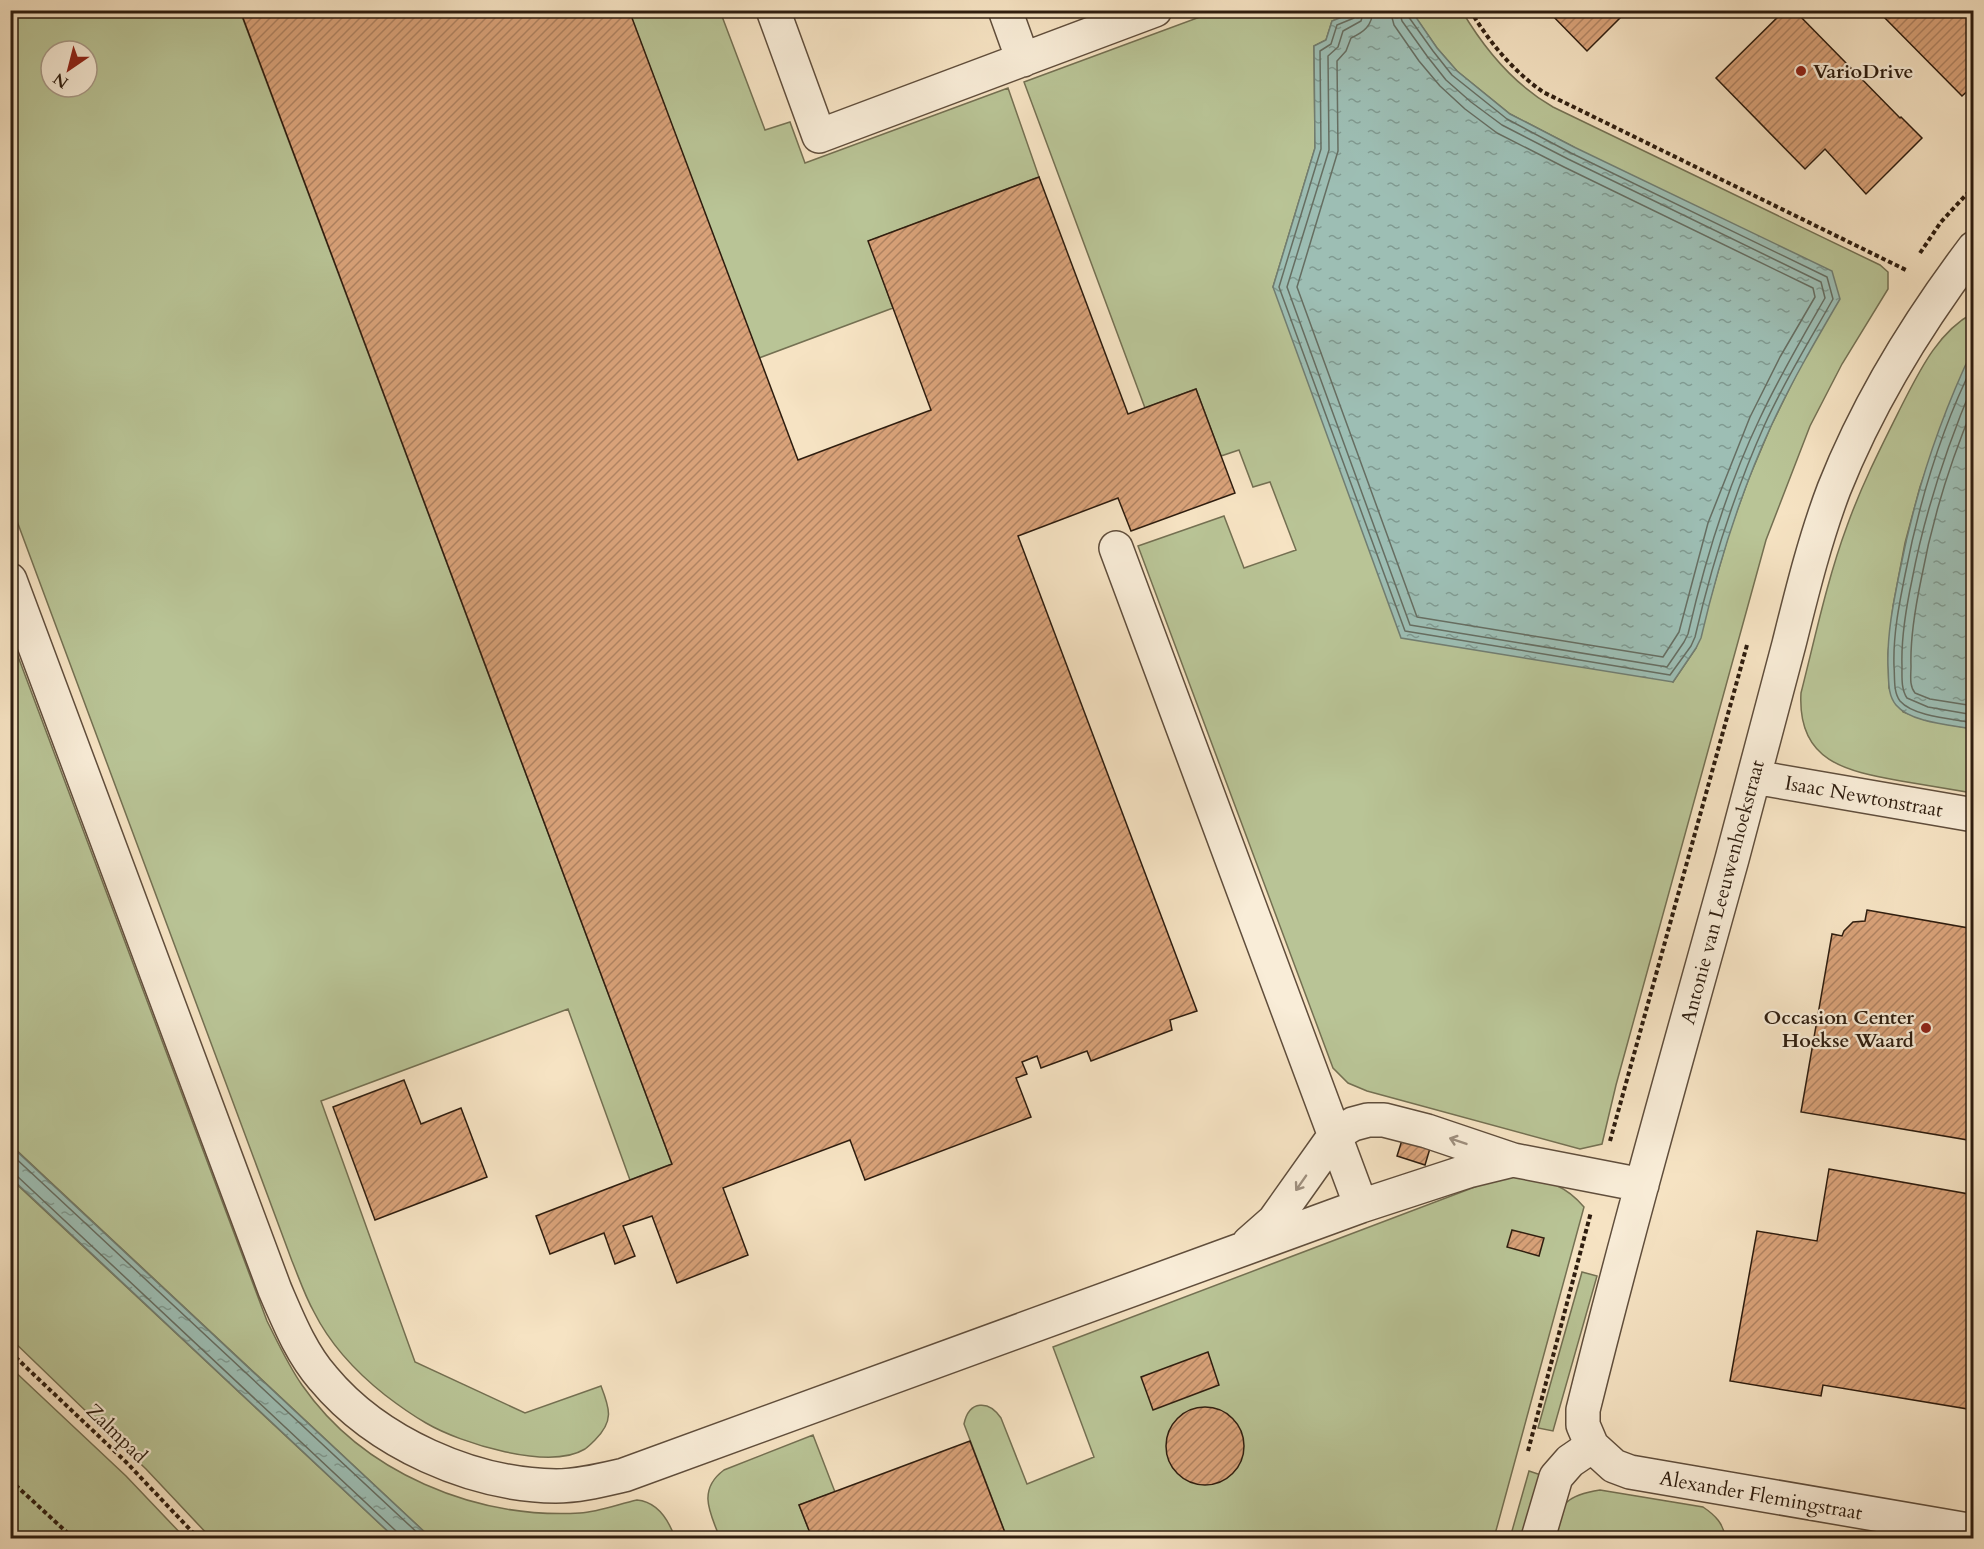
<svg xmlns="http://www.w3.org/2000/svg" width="1984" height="1549" viewBox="0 0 1984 1549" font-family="Cardo,serif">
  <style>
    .green { fill: #b9c496; stroke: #747052; stroke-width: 1.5; fill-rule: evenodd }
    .water { fill: url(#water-ripples); stroke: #717e72; stroke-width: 1.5 }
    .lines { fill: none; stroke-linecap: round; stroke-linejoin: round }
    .shore { stroke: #666e62; stroke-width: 1.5 }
    .building { fill: url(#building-hatch); stroke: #2e1d0f; stroke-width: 1.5 }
    .minor-casing { stroke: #604e3c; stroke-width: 36 }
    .path { stroke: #2e1d0f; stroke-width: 4; stroke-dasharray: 4.5 3; stroke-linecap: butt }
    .minor { stroke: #f9edd8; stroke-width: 33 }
    .oneway { stroke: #9e8f7e }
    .poi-dot { fill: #8f2418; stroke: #f9edd8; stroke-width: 2 }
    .labels { text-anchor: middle; stroke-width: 4.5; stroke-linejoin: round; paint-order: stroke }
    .poi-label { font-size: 20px; font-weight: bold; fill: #2e1d0f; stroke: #f9edd8; text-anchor: start }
    .street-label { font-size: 20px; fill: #2e1d0f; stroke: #f9edd8 }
  </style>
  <defs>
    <pattern id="water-ripples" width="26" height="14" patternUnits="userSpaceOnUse" patternTransform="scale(1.5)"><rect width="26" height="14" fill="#9dbeb4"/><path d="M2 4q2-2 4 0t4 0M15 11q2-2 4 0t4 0" fill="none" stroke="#809a91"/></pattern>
    <pattern id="building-hatch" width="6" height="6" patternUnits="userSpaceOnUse" patternTransform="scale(1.5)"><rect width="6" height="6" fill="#d9a279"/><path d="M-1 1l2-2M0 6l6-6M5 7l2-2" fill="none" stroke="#b08362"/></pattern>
  </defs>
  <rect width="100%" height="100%" fill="#f6e3c3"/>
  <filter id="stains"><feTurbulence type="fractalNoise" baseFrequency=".00333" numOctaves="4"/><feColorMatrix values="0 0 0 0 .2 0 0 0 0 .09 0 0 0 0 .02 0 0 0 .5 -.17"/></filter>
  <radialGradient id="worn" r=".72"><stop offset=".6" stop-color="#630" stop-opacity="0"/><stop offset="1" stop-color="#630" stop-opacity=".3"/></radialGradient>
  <path class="green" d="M11,11H240L672,1164L630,1180L568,1009L321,1101L415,1362L525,1413L601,1386C610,1409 614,1421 595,1440C592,1443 588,1447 585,1449C549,1471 460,1443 426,1423C412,1415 398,1405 385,1395C356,1372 330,1344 314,1312C305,1296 299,1278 292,1261L11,505ZM51,51H87V87H51Z
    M629,11H720L765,130L790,122L805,163L1008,88L1039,177L869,241L893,308L759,358Z
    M1216,11H1357L1332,21L1326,40L1314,46L1315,148L1273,287L1673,682L1696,648L1730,530L1749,478L1771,426L1800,367L1574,147L1510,114L1457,71L1437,48L1411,11H1462C1485,50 1513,84 1553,107L1880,265L1888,272V289L1842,364L1810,426L1766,540L1616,1085L1602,1144L1580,1149L1367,1091L1348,1083L1333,1068L1138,546L1224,516L1244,568L1296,550L1270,482L1253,487L1239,450L1221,456L1196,389L1145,408L1024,82Z
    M1973,313V349L1944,419L1920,487L1905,543L1893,606L1888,654L1889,688L1903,712L1925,720L1973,729V793C1949,789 1925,785 1901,781C1846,771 1797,762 1801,693C1815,638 1827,580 1847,526C1862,484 1882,445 1902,405C1920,370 1938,332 1973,313Z
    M10,635L267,1321C278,1343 288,1365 302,1385C363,1473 475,1519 580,1513C598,1512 619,1504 637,1500C658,1502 669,1521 675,1538H431L11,1145Z
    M1509,1174C1542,1181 1561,1180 1584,1207L1494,1538H1007L964,1424C969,1400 989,1400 1001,1418L1027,1484L1094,1457L1053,1347Z
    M10,1178L395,1538H211L146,1469L11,1339Z
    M1582,1272L1597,1276L1553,1431L1538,1428Z
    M10,1367L126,1476L185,1538H11Z
    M813,1435L835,1492L799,1505L812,1538H720C710,1513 697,1490 724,1470Z
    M1529,1471L1541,1475L1524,1538H1510Z
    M1600,1490L1703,1507C1715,1515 1724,1524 1725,1538H1711L1684,1533L1679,1538H1551C1562,1505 1562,1496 1600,1490Z"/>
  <path class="water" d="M1411,10L1437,48L1457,71L1510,114L1574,147L1832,271L1840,299C1816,340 1792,381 1772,424C1740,493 1718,565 1701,638L1696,648L1673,682L1401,638L1273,287L1315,148L1314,46L1326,40L1332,21L1357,11Z
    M1973,349V729C1952,725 1911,723 1896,705C1887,694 1889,679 1888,666C1887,635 1893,605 1899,575C1914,497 1939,420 1973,349Z
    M10,1145L431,1538H395L11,1178Z"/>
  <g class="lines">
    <path class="shore" d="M1357,10L1354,18L1337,25L1331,44L1320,51L1321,149L1279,287L1405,631L1670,675L1691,646L1695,637C1712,563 1734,493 1765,424C1785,380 1810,340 1833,299L1827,277L1571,153L1507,119L1452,75L1433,51L1408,16L1407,10
      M1364,10L1361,21L1343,31L1338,47L1328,56L1329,150L1287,287L1410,625L1667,667L1684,642L1688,634C1705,560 1727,487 1760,418C1779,377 1802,338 1825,298L1821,282L1568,159L1502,125L1471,102L1446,80L1427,56L1402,21L1399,10
      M1373,10C1372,26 1364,32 1351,38L1346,51L1337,61L1338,151L1297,287L1417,617L1663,657L1679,632L1708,523L1750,417L1780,357L1815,297L1813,288L1564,167L1497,133L1465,109L1440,86L1419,61L1394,25L1390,10
      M1974,363C1941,429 1919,503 1905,575C1899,605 1893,635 1894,666C1895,677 1893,692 1900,701C1914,717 1954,719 1974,723
      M1974,382C1947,446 1925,511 1912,580C1906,608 1901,637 1902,666C1902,677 1901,689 1907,698L1928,707L1974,715
      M1974,405C1950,462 1932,520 1921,580C1915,609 1910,638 1911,666C1911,675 1909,686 1915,693L1930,699L1974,706
      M10,1153L423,1538
      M10,1174L17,1176L396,1531L399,1538"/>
  </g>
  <path class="building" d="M240,10H629L798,460L931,410L868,241L1039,177L1128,414L1196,389L1235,493L1131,531L1118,498L1018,536L1197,1011L1170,1020L1172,1030L1091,1061L1087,1051L1041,1068L1037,1056L1022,1062L1027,1074L1016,1078L1031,1117L865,1180L850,1140L723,1188L748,1255L677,1283L652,1216L623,1226L635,1256L615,1264L604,1233L550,1254L536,1216L672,1164Z
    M1547,10H1628L1587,51Z
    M1785,10H1794L1900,118L1901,117L1922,138L1866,194L1825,149L1805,169L1716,78Z
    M1877,10H1974V85L1962,96Z
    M1867,910L1974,929V1141L1801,1112L1832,934L1842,936L1844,931L1853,922L1865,921Z
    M404,1080L421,1124L461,1108L487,1177L375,1220L333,1107Z
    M1403,1137L1431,1145L1425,1165L1397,1156Z
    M1829,1169L1974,1195V1410L1823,1385L1821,1396L1730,1381L1757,1231L1817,1241Z
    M1512,1230L1544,1238L1539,1256L1507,1247Z
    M1208,1352L1219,1385L1153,1410L1141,1377Z
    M1166 1446a39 39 0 1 1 78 0a39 39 0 1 1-78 0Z
    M970,1441L1007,1538H812L799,1505Z"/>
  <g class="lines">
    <defs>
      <path id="minor" d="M773,10L819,136L1155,10
        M1005,10L1023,60
        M1116,548L1361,1206
        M10,580L275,1290C288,1320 301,1353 323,1378C377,1443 472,1485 556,1486C579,1486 602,1480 624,1475L1361,1206L1468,1171L1513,1160
        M1754,777L1974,815
        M1249,1243L1274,1221L1335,1135L1353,1124L1368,1120H1384L1427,1131L1513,1160L1642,1185
        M1592,1446L1614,1466L1630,1472L1974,1531
        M1538,1538L1556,1477L1570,1461L1592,1446L1583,1425V1410C1629,1225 1681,1043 1732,859C1751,787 1770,716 1789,644C1802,592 1815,539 1834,489C1868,403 1918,322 1974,248"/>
    </defs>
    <use href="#minor" class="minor-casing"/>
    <path class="path" d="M1470,10C1490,43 1512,70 1543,92L1908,271
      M1920,253L1941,222L1974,186
      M1610,1141L1747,645
      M10,1352L126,1462L198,1538
      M1528,1451L1591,1212
      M10,1480L73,1538"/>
    <use href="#minor" class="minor"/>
  </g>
  <defs><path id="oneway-shaft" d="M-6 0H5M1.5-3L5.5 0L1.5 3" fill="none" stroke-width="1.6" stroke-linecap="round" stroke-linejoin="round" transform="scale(1.5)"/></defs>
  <g class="oneway">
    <use href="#oneway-shaft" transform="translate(1458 1141) rotate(-161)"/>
    <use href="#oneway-shaft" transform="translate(1301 1183) rotate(125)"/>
  </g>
  <g class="poi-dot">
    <circle cx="1801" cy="71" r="6"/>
    <circle cx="1926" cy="1028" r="6"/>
  </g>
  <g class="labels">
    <g class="poi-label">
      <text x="1813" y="78">VarioDrive</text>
      <text x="1914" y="1024" text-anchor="end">Occasion Center<tspan x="1914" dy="23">Hoekse Waard</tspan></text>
    </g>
    <g class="street-label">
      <text transform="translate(1864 796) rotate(10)" y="7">Isaac Newtonstraat</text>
      <text transform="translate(1722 892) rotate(-75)" y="7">Antonie van Leeuwenhoekstraat</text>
      <text transform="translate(117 1433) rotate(44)" y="7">Zalmpad</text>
      <text transform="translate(1761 1495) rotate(10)" y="7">Alexander Flemingstraat</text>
    </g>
  </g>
  <rect width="1984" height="1549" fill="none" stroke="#f6e3c3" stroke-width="36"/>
  <rect x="12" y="12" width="1960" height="1525" fill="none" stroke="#2e1d0f" stroke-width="3"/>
  <rect x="18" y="18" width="1948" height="1513" fill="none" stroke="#2e1d0f" stroke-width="1.5"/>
  <g transform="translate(69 69) rotate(215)"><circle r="28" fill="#f9edd8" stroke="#a89a88" stroke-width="1.5"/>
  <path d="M0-4.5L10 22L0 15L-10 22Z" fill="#8f2418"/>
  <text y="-9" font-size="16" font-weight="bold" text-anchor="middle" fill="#2e1d0f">N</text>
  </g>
  <rect width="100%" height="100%" filter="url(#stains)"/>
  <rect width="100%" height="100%" fill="url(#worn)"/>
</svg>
